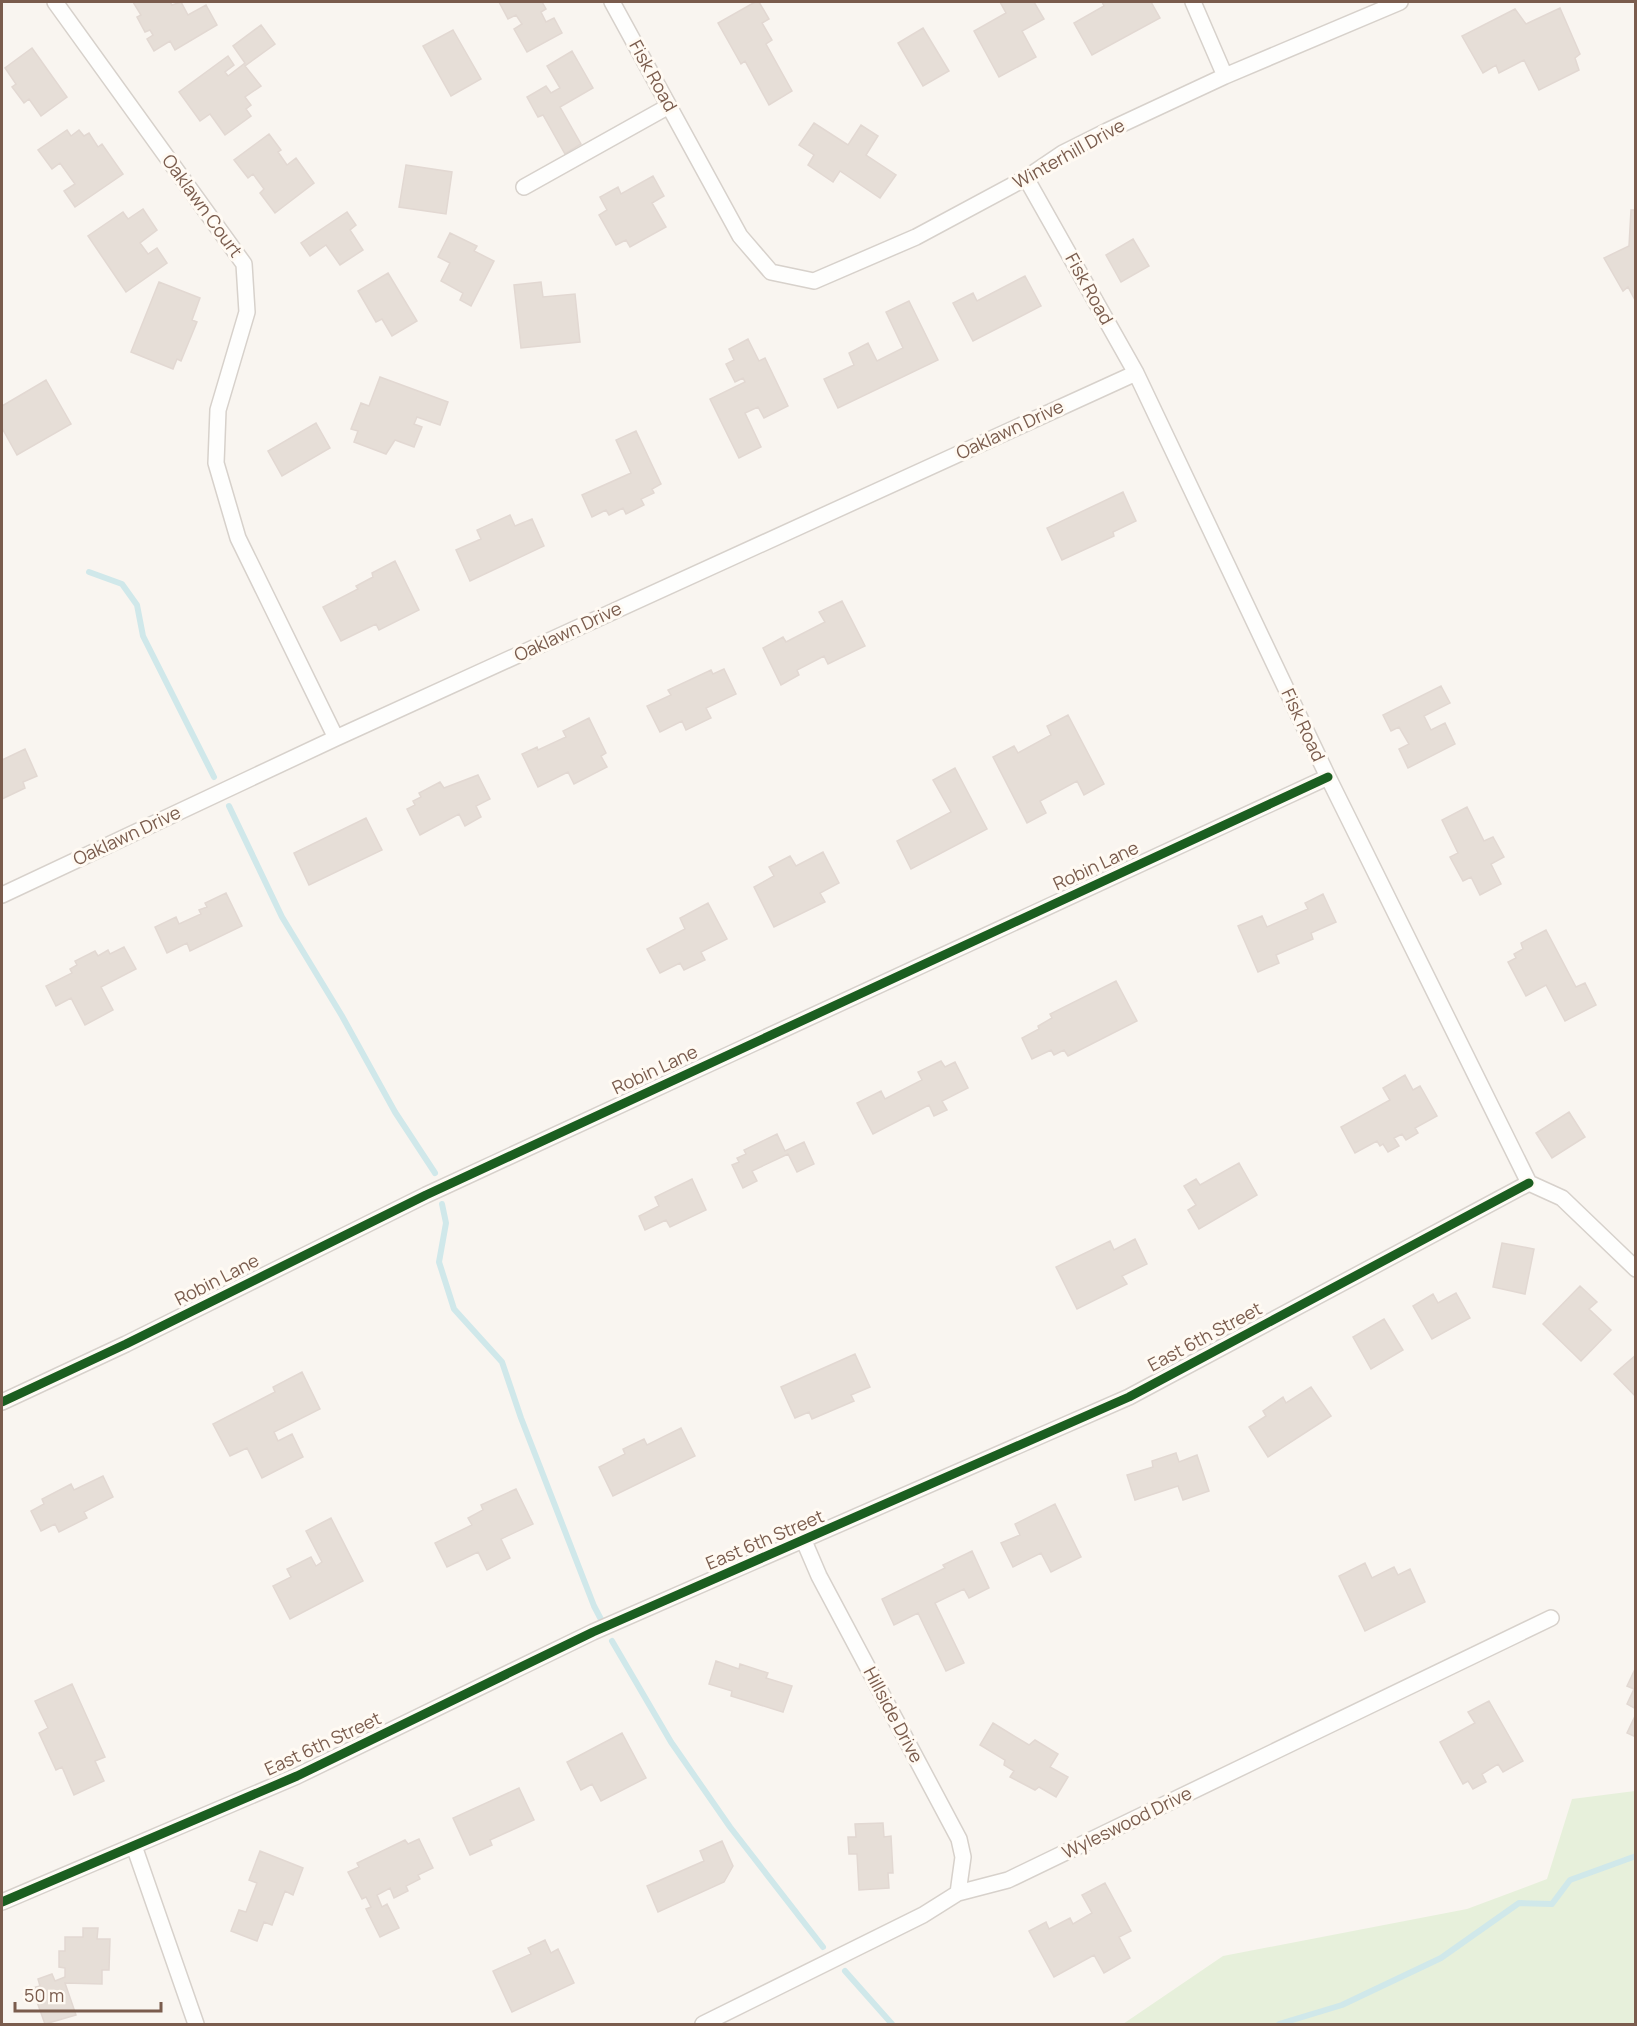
<svg xmlns="http://www.w3.org/2000/svg" width="1637" height="2026" viewBox="0 0 1637 2026" font-family="Manrope,sans-serif">
  <style>
    .green { fill: #e7f0db }
    .lines { fill: none; stroke-linecap: round; stroke-linejoin: round }
    .stream { stroke: #d0e8ea; stroke-width: 6 }
    .building { fill: #e6ded7; stroke: #e2d8d2; stroke-width: 1.5 }
    .street-casing { stroke: #d7d1cb; stroke-width: 18 }
    .street { stroke: #fefefd; stroke-width: 15 }
    .cycleway-casing { stroke: #fffaf3; stroke-width: 13 }
    .cycleway { stroke: #1b5e20; stroke-width: 9 }
    .labels { text-anchor: middle; stroke-width: 6; stroke-linejoin: round; paint-order: stroke }
    .street-label { font-size: 18px; fill: #7a5c4d; stroke: #fffaf3 }
  </style>
  <rect width="100%" height="100%" fill="#f9f5f0"/>
  <path class="green" d="M1635,1791V2024H1123L1223,1956L1467,1909L1547,1879L1572,1799Z"/>
  <g class="lines">
    <path class="stream" d="M89,572L122,584L137,605L143,636L214,777
      M229,806L282,917L342,1016L395,1112L435,1173
      M442,1204L446,1223L439,1262L454,1309L502,1362L521,1418L594,1606L605,1627
      M612,1641L671,1742L730,1827L823,1947
      M845,1971L892,2024
      M1279,2024L1342,2005L1441,1958L1519,1903L1552,1904L1570,1880L1636,1856"/>
  </g>
  <path class="building" d="M133,2H170L172,5L181,2L188,15L206,5L217,25L175,50L170,41L154,51L147,39L153,35L150,30L145,32L137,17L141,15Z
    M499,2H542L546,9L541,12L546,22L554,18L562,33L527,52L514,29L522,24L516,15L508,19Z
    M755,2H759L769,19L762,23L772,40L766,44L792,91L769,105L745,61L741,64L718,23Z
    M1000,2H1034L1044,19L1022,31L1036,57L999,77L974,31L1006,13Z
    M1102,2H1151L1160,18L1092,55L1074,23L1104,6Z
    M1560,8L1580,54L1575,58L1579,70L1539,90L1524,60L1499,73L1496,65L1483,73L1462,36L1515,9L1526,24Z
    M261,25L275,44L245,66L261,86L245,97L251,105L246,109L251,116L225,135L210,114L200,121L179,92L228,56L234,65L225,72L228,76L245,63L233,46Z
    M923,28L949,71L923,86L898,43Z
    M453,30L481,79L451,96L423,46Z
    M32,48L67,97L41,116L29,99L24,103L12,87L16,84L5,68Z
    M572,51L593,88L560,107L581,144L565,154L543,115L538,117L527,97L546,86L551,93L560,88L547,66Z
    M814,123L848,145L861,125L878,136L866,155L896,175L880,198L840,171L833,182L808,165L814,155L799,145Z
    M67,130L71,136L79,130L84,136L89,133L98,147L102,144L123,174L75,207L64,191L75,184L60,163L52,169L38,150Z
    M269,134L281,150L278,152L287,165L296,158L314,183L275,213L260,193L264,189L253,174L248,178L234,160Z
    M406,165L452,172L446,214L399,207Z
    M653,176L664,196L652,203L666,227L630,247L626,240L616,245L599,215L607,210L600,197L618,187L621,194Z
    M143,209L157,230L140,243L148,254L157,248L167,263L126,292L88,236L123,212L128,219Z
    M1631,210H1636V302L1628,287L1623,291L1604,258L1629,246Z
    M347,212L356,225L350,230L363,250L340,265L326,245L310,256L301,243Z
    M450,233L477,246L474,251L494,261L471,306L460,300L463,293L441,281L450,263L438,257Z
    M1133,239L1149,266L1121,282L1106,255Z
    M388,273L417,321L392,336L382,319L376,322L358,291Z
    M1025,276L1041,306L973,341L953,303L973,293L977,301Z
    M159,282L200,298L192,320L197,322L181,361L177,359L173,369L131,352Z
    M541,282L543,297L575,294L580,342L521,348L514,285Z
    M909,301L938,360L838,408L824,379L854,365L849,353L868,343L877,361L903,348L886,312Z
    M748,339L759,361L765,358L788,406L764,418L758,407L745,413L761,447L739,458L710,399L745,382L743,378L735,382L726,364L734,360L729,349Z
    M380,377L448,402L440,425L417,417L414,424L422,427L414,447L395,440L386,454L354,442L358,431L351,429L361,403L369,406Z
    M46,380L71,424L17,455L2,428V406Z
    M316,423L330,448L282,476L268,451Z
    M636,431L661,484L652,489L654,493L641,499L644,505L626,514L623,508L609,515L606,510L592,517L582,495L631,473L616,440Z
    M1123,492L1136,521L1113,532L1114,536L1062,560L1047,528Z
    M510,515L515,526L532,519L544,546L470,581L456,550L481,539L477,530Z
    M395,561L419,610L379,630L376,624L341,641L323,607L358,589L356,586L373,577L372,573Z
    M842,601L865,646L828,664L824,656L797,670L799,675L781,685L763,648L783,637L786,642L825,622L819,612Z
    M724,669L736,694L706,708L711,718L686,730L682,721L660,732L647,706L671,695L668,690L711,670L713,674Z
    M1441,686L1450,703L1424,716L1431,730L1445,723L1455,744L1408,768L1399,749L1409,744L1399,727L1391,731L1383,715Z
    M1068,715L1104,784L1084,795L1077,781L1040,801L1046,813L1027,823L993,757L1014,746L1018,753L1051,735L1047,726Z
    M589,718L606,753L601,756L607,767L574,784L568,772L538,787L522,754L537,747L538,750L566,737L563,731Z
    M25,749L37,776L23,782L25,788L2,799V760Z
    M955,768L987,829L911,869L897,841L951,812L933,780Z
    M478,775L490,799L476,806L481,817L465,826L459,814L420,835L407,809L415,805L413,801L421,797L419,793L440,782L444,788Z
    M1467,807L1484,841L1493,837L1504,857L1491,864L1501,884L1480,895L1471,877L1463,881L1450,857L1458,853L1442,820Z
    M366,818L382,850L309,885L294,853Z
    M823,852L839,883L820,893L825,902L774,927L754,887L774,876L769,867L790,856L796,866Z
    M226,893L242,926L190,951L187,943L167,953L155,927L176,917L179,924L201,914L199,910L207,907L205,903Z
    M1323,894L1336,922L1311,933L1313,939L1276,955L1279,963L1258,972L1238,926L1262,916L1267,927L1308,909L1305,903Z
    M708,903L727,939L701,952L705,960L684,970L680,963L660,973L647,949L685,929L680,918Z
    M1546,930L1576,987L1585,983L1596,1005L1565,1021L1546,985L1526,996L1508,962L1516,958L1514,954L1523,949L1521,943Z
    M124,947L136,969L101,987L113,1010L85,1025L71,998L56,1006L46,986L72,973L70,969L77,965L75,961L95,951L98,956L108,950L110,954Z
    M1116,981L1137,1021L1068,1056L1064,1050L1054,1055L1051,1050L1032,1059L1022,1038L1039,1029L1038,1026L1052,1018L1050,1014Z
    M941,1061L945,1067L955,1062L968,1088L942,1101L947,1110L934,1116L929,1105L873,1134L857,1103L881,1091L885,1099L922,1080L918,1072Z
    M1405,1075L1413,1090L1420,1086L1437,1116L1415,1128L1418,1133L1406,1140L1402,1134L1394,1138L1399,1146L1388,1152L1383,1144L1380,1146L1377,1141L1355,1153L1341,1127L1390,1100L1383,1088Z
    M1569,1112L1585,1137L1552,1158L1536,1133Z
    M777,1134L785,1151L804,1142L814,1164L797,1172L788,1154L752,1171L757,1181L743,1188L732,1165L739,1162L737,1158L746,1154L744,1150Z
    M1239,1163L1257,1195L1199,1229L1188,1210L1196,1205L1184,1186L1196,1179L1200,1185Z
    M692,1179L706,1210L670,1227L666,1220L645,1230L639,1216L659,1206L655,1197Z
    M1135,1239L1147,1264L1122,1276L1127,1284L1077,1309L1056,1267L1110,1241L1114,1250Z
    M1502,1243L1534,1249L1525,1294L1493,1287Z
    M1580,1286L1597,1302L1589,1309L1611,1330L1581,1361L1543,1324Z
    M1456,1293L1470,1318L1432,1339L1413,1306L1433,1294L1438,1303Z
    M1384,1319L1403,1350L1371,1369L1353,1337Z
    M855,1354L870,1387L851,1395L854,1401L812,1419L809,1412L795,1418L781,1387Z
    M1636,1355V1397L1614,1374Z
    M302,1372L320,1409L274,1432L278,1441L292,1434L303,1457L262,1478L247,1448L230,1456L213,1424L275,1392L273,1387Z
    M1311,1387L1331,1416L1268,1457L1249,1427L1266,1416L1263,1411L1283,1397L1286,1403Z
    M681,1428L695,1456L613,1496L599,1467L625,1454L623,1449L644,1439L647,1445Z
    M1176,1453L1179,1462L1197,1455L1209,1491L1183,1500L1178,1486L1135,1500L1127,1475L1153,1467L1152,1461Z
    M103,1476L113,1497L84,1512L87,1518L59,1532L55,1524L41,1531L31,1511L44,1504L42,1499L71,1484L74,1490Z
    M516,1489L533,1524L501,1539L510,1558L487,1570L478,1552L447,1567L435,1543L472,1525L468,1518L483,1510L481,1505Z
    M1055,1504L1081,1557L1051,1572L1041,1553L1013,1567L1001,1543L1020,1535L1015,1524Z
    M331,1518L363,1581L290,1619L273,1586L291,1577L287,1569L311,1557L316,1566L322,1562L306,1531Z
    M972,1551L989,1588L969,1598L964,1589L935,1603L964,1663L946,1671L918,1613L894,1625L882,1599L945,1568L943,1565Z
    M1365,1563L1372,1578L1394,1567L1398,1575L1410,1569L1425,1602L1365,1631L1339,1576Z
    M716,1661L739,1669L740,1664L768,1673L766,1678L792,1686L783,1712L731,1696L732,1691L709,1684Z
    M1636,1667V1709L1627,1704L1634,1689L1627,1686Z
    M72,1684L105,1757L95,1761L104,1781L74,1795L62,1767L56,1770L39,1733L48,1728L35,1701Z
    M1489,1701L1523,1761L1503,1772L1498,1764L1482,1774L1486,1782L1473,1789L1468,1781L1463,1784L1440,1742L1475,1723L1468,1712Z
    M1636,1714V1737L1627,1733Z
    M993,1723L1029,1745L1035,1740L1058,1754L1050,1767L1068,1777L1056,1797L1039,1787L1035,1790L1010,1777L1014,1771L1004,1765L1005,1760L980,1745Z
    M622,1733L646,1778L601,1801L592,1784L581,1790L567,1762Z
    M519,1788L534,1820L490,1840L492,1845L470,1855L453,1818Z
    M883,1823L884,1837L891,1836L893,1873H888L889,1888L859,1890L857,1854H849L848,1837H856L855,1824Z
    M419,1839L433,1868L418,1875L420,1879L406,1886L408,1891L394,1898L390,1888L377,1895L382,1907L387,1904L399,1928L380,1937L366,1909L371,1907L366,1897L362,1899L348,1872L359,1867L357,1863L405,1840L408,1844Z
    M722,1841L733,1866L724,1882L658,1912L647,1886L704,1861L700,1851Z
    M260,1851L303,1868L293,1895L285,1891L272,1925L264,1922L257,1941L231,1931L239,1910L246,1912L257,1883L249,1880Z
    M1105,1883L1131,1931L1119,1937L1130,1958L1104,1973L1094,1955L1054,1977L1029,1931L1046,1922L1049,1929L1070,1918L1073,1924L1092,1913L1082,1895Z
    M83,1928H98L97,1939H110L109,1970H102V1984L65,1983L76,2015L45,2024L32,1988L40,1986L38,1979L52,1974L55,1981L65,1977V1968L59,1967V1951H65V1937H83Z
    M545,1940L551,1953L558,1949L574,1983L512,2012L493,1971L531,1954L528,1948Z"/>
  <g class="lines">
    <defs>
      <path id="street" d="M55,2L244,264L247,312L218,410L216,463L238,538L336,738
        M612,2L740,236L771,272L814,281L916,237L1026,178L1063,153L1107,131L1225,76L1400,2
        M1193,2L1225,76
        M1026,178L1136,373L1328,777L1529,1183L1562,1198L1636,1269
        M524,187L669,106
        M2,895L336,738L1136,373
        M2,1402L126,1344L426,1195L1328,777
        M804,1541L819,1576L959,1839L963,1857L958,1893
        M134,1846L196,2024
        M2,1902L297,1776L593,1632L1129,1397L1529,1183
        M703,2024L923,1915L958,1893L1008,1880L1551,1618"/>
    </defs>
    <use href="#street" class="street-casing"/>
    <use href="#street" class="street"/>
    <defs>
      <path id="cycleway" d="M2,1402L126,1344L426,1195L1328,777
        M2,1902L297,1776L593,1632L1129,1397L1529,1183"/>
    </defs>
    <use href="#cycleway" class="cycleway-casing"/>
    <use href="#cycleway" class="cycleway"/>
  </g>
  <g class="labels">
    <g class="street-label">
      <text transform="translate(653 76) rotate(61)" y="6">Fisk Road</text>
      <text transform="translate(1069 154) rotate(-29)" y="6">Winterhill Drive</text>
      <text transform="translate(202 206) rotate(54)" y="6">Oaklawn Court</text>
      <text transform="translate(1089 289) rotate(61)" y="6">Fisk Road</text>
      <text transform="translate(1010 430) rotate(-25)" y="6">Oaklawn Drive</text>
      <text transform="translate(568 632) rotate(-25)" y="6">Oaklawn Drive</text>
      <text transform="translate(1303 725) rotate(65)" y="6">Fisk Road</text>
      <text transform="translate(127 836) rotate(-25)" y="6">Oaklawn Drive</text>
      <text transform="translate(1096 866) rotate(-25)" y="6">Robin Lane</text>
      <text transform="translate(655 1070) rotate(-25)" y="6">Robin Lane</text>
      <text transform="translate(217 1280) rotate(-27)" y="6">Robin Lane</text>
      <text transform="translate(1205 1337) rotate(-28)" y="6">East 6th Street</text>
      <text transform="translate(765 1540) rotate(-23)" y="6">East 6th Street</text>
      <text transform="translate(893 1715) rotate(62)" y="6">Hillside Drive</text>
      <text transform="translate(323 1744) rotate(-25)" y="6">East 6th Street</text>
      <text transform="translate(1127 1823) rotate(-26)" y="6">Wyleswood Drive</text>
    </g>
  </g>
  <rect width="1637" height="2026" fill="none" stroke="#7a5c4d" stroke-width="6"/>
  <path d="M15 2002v9h146v-9" fill="none" stroke="#7a5c4d" stroke-width="3"/>
  <text x="24" y="2002" font-size="18" fill="#7a5c4d" stroke="#fffaf3" stroke-width="4.5" paint-order="stroke">50 m</text>
</svg>
